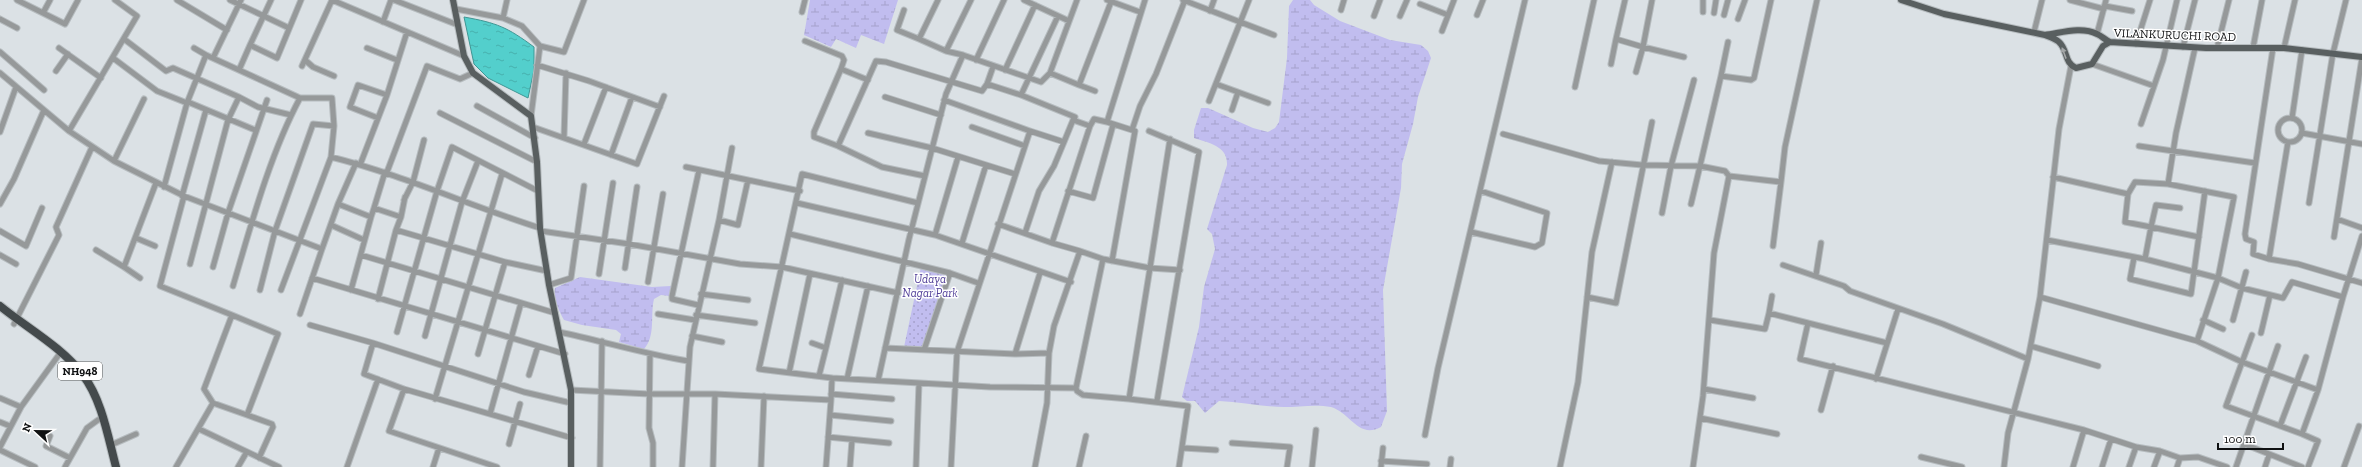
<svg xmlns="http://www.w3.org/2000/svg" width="2362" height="467" viewBox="0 0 2362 467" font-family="'Zilla Slab',serif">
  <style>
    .wetland { fill: url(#wetland-marsh) }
    .park { fill: url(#park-dots) }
    .water { fill: url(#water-ripples); stroke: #3f9694 }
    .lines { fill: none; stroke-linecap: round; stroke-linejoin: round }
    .minor-casing { stroke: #b6bcbf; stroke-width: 7 }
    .major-casing { stroke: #b6bcbf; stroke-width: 8 }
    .highway-casing { stroke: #b6bcbf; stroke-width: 10 }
    .minor { stroke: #96999a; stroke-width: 5 }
    .major { stroke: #595f60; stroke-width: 6 }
    .highway { stroke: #444a4c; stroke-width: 8 }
    .oneway { fill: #a4a7a8 }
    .labels { text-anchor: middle; stroke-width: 3; stroke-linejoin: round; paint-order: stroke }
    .shield { fill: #fff; stroke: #575859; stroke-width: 1 }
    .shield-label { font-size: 11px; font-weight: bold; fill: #0f1112 }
    .street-label { font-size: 12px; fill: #0f1112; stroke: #fff }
    .park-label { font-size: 12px; font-style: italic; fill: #524099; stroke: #fff }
  </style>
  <defs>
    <pattern id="wetland-marsh" width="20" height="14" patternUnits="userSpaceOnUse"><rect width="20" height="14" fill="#c1bdef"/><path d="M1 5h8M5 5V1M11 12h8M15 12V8" fill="none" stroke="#a5a1cc"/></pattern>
    <pattern id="park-dots" width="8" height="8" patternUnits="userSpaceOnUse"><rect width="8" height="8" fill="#c1bdef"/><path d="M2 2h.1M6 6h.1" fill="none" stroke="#a5a1cc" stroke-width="1.8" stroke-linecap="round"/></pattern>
    <pattern id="water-ripples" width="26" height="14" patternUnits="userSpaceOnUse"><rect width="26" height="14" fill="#53cfcc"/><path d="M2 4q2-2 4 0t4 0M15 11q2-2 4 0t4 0" fill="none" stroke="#47b1ae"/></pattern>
  </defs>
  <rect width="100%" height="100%" fill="#dbe1e5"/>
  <path class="wetland" d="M810,0H898L884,44L861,35L856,48L836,39L831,47L804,35Z
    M1293,0H1310L1314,5L1340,21L1390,40L1421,45L1428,51L1431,58L1418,97L1413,124L1402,164L1401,188L1383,290L1387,411L1381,427C1358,439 1351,413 1331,407C1316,404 1299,407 1284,407C1263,407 1241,402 1219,401L1205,413L1195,401H1187L1182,397L1199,327L1204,287L1215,249L1212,234L1207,229L1227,165C1228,146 1209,143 1194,138V130L1201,108H1208L1253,128L1268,132L1275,128L1279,122L1287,58L1289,6Z
    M580,277L652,287L671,286L669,296L661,295L654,299C650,315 656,336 644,349L619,342L621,334L616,330L582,325L564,320C559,311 553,298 555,288Z"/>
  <path class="park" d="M921,267L948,274L923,348L904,347Z"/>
  <path class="water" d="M464,17C497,23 507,27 534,47V70L528,98L488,78L474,64Z"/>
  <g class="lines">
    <defs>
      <path id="minor" d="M17,0L65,24L78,0
        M115,0L137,16L69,131L114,161L184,196L160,286L232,315L204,389L213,403L176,467
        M177,0L227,30
        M230,0L289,28
        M332,0L464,56
        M394,0L458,25
        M938,0L919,39L946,51
        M1024,0L1069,21
        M1107,0L1140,12
        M1183,0L1274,35
        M1625,0L1616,39L1643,47L1652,0
        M2070,0L2104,9
        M1420,4L1448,15
        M2105,6L2132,11
        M456,9L503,18L507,0
        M904,10L897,30L919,39
        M1341,10L1344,0
        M1210,11L1214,0
        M802,12L805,0
        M1703,12V0
        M43,13L50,0
        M1714,13L1716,0
        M1477,15L1483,0
        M1724,15L1728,0
        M1058,16L1021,95L1075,117L1073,120
        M1374,16L1380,0
        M1400,16L1407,0
        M503,18L522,26L540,46
        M0,19L17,28
        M1738,19L1745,0
        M383,22L391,0
        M1442,31L1454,0
        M2034,32L2042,0
        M2097,34L2106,0
        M124,39L166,71L173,68L239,97L228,120L190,264
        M805,41L842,56L844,60L841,69
        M2136,44L2150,0
        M250,45L271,0
        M2183,47L2195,0
        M59,48L101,78
        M194,48L206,55
        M367,48L397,60
        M2217,48L2229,0
        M2253,48L2262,0
        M2273,48L2245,234L2246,239L2254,242L2253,254L2269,259L2288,142
        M2284,48L2295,0
        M0,52L44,90
        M963,55L946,51L971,0
        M113,58L157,91L187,103L206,55L300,98C270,154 251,225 233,286
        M213,58L241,0
        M305,60L313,67L334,76
        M976,60L1004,0
        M1611,64L1616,39
        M2092,64L2154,86
        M537,65L589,81L660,107
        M302,66L332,0
        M993,67L987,84L1021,95
        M239,70L250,45L277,58L301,0
        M1005,70L1035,5
        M56,71L68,54
        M1636,72L1643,47L1684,57
        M0,73L69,131
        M1050,73L1079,85L1111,2
        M1721,76L1728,42
        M1216,84L1268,103
        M1079,85L1095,91
        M1575,87L1594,0
        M387,95L407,32
        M239,97L258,107L291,115
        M885,97L941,115
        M300,98H332L334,126
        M944,100L1030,131
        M1209,101L1249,0
        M188,102L255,130
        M477,106L535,138
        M1232,110L1238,92
        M440,113L537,162
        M531,116L540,46L564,52L584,0
        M2292,118L2302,50
        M2278 130a12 12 0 1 1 24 0a12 12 0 1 1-24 0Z
        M1107,122L1135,131L1112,261
        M2141,124L2163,60L2177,0
        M533,127L637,164L664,96
        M972,127L1025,146
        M1132,130L1140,106L1156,74L1185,0
        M1149,131L1199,152L1157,401
        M0,132L16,87
        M868,133L932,148L1015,174
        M2302,133L2362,144
        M1503,134L1599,161L1642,165L1700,166L1691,204
        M564,137L566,73
        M584,144L606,87
        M838,146L814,137V132L841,69L868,80
        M2139,146L2255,163
        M611,155L632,97
        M114,161L144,99
        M360,165L387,95L358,85L350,107L378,118
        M686,167L800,191
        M387,172L427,66L460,79L473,73
        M925,176L882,167L838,146L876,61L886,62L982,91L987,84
        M1729,176L1725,171L1700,166L1721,76L1751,80L1754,78L1771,0
        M2168,184L2176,133L2195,48
        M164,187L187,103
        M1068,191L1093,198L1113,125
        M2128,194L2125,222L2151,227L2145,259
        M182,196L206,110
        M184,196L322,249L338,204L371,217L374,208L401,217L396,230L505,262L547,271
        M404,200L413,182L424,140
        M797,203L935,235L1071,282
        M2309,203L2333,53L2346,0
        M0,204L14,179L44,110
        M338,204L356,163
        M374,208L385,172
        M2180,208L2156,205L2151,227L2199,237
        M1662,213L1671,166L1694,80
        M401,217L405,197
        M2337,219L2362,228
        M719,220L738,225L748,180
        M998,224L1052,243
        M331,225L364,240
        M0,231L26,246L42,208
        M541,231L629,244L740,264L782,267L898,293
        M1471,232L1535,247L1542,243L1547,213L1481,191
        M1025,233L1039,191L1054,166L1064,142
        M790,234L950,273
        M935,235L958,157
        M2334,237L2362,58
        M136,238L155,246
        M2047,240L2145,259L2218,278L2242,288L2283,298L2292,282L2343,297L2362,236
        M962,243L986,165
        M1773,246L1781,182
        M96,250L124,267L156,183
        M1080,251L1103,259L1150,268L1170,139
        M0,255L16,264
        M361,255L555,313
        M2134,258L2130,279L2191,294L2205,191
        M1103,259L1076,388L1077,391L1083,395L1129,399L1150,268L1180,270
        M2269,259L2298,264L2362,283
        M1783,265L1844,286L1850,291L1943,324L2028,359
        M124,267L140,278
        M213,267L228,213L267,100
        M625,268L637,187
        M599,274L613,183
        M1816,275L1821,243
        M312,278L565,354
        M648,282L663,194
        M549,285L571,278L584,186
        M260,290L275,231L313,124L334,126L331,157C403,175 470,206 540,228
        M281,290L331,157
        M351,290L371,217
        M701,294L748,300
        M1587,297L1616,303L1652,122
        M2040,297L2197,341L2218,278L2234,197L2168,184L2135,182L2128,194L2053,177
        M378,299L396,230
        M698,305L672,299V296L699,170
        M1769,313L1772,296
        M300,314L322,249
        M658,314L695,320
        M696,315L755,323
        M1710,320L1765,329L1769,313L1808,323L1800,359L2084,430L2136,447L2160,451L2180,458L2198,457L2227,467
        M2203,320L2223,329
        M2233,320L2246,272
        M1808,323L1887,343
        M14,324L59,235L56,227L92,147
        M310,325L373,343
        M397,332L437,191L452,147L538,191
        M559,332C602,341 644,354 688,361
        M2261,333L2270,295
        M2252,335L2226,406L2302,434L2318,390
        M425,336L462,202L478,161
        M692,336L722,342
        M2197,341L2242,362L2318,390L2343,297
        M812,343L826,348L819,376
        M2031,346L2098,366
        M826,348L842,280
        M885,348L1015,354L1049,353
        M924,350L950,273L978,283
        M478,354L505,262
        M650,354L649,428L653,443V467
        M1015,354L1040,273
        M789,373L810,274
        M529,375L538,346
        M832,378L759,369L802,174L918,203
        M847,379L868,286
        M1876,379L1898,309
        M878,381L909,239L946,94L963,55L1041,82L1050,73L1077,0
        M404,389L389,431L497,467
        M1704,389L1753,398
        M571,390L649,394H715L831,400L832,378L990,387L1076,388
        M831,394L892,399
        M0,398L21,407
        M435,399L502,174
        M1129,399L1188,406L1179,467
        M213,403L247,415L278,334L232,315
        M571,403L524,392L373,343L364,374L404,389L572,438
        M1821,410L1833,366
        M490,414L521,303
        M247,415L272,424L273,427L259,458
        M830,415L891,421
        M1700,418L1777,434
        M0,422L10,426
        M2280,426L2306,357
        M199,429L279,467
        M2302,434L2318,441L2308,467
        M1425,435L1438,368L1525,0
        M50,436L46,446L70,458
        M828,437L889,443
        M1232,443L1290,447L1287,467
        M509,444L520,404
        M2244,444L2302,467
        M111,445L136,434
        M0,447L21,407L58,356
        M1183,448L1216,450
        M0,450L35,467
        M1921,457L1962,467
        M1381,461L1427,464
        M65,467L87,428L98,420
        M238,467L245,455
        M347,467L378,379
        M433,467L439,448
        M600,467L602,341
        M682,467L690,347L719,220L732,148
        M713,467L715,394
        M761,467L764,396
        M826,467L831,400
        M850,467L852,440
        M916,467L919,383
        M951,467L957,352L1030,131L1064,142L1073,120L1090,126
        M1035,467L1047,403L1049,353L1054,326L1080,251L1052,243L1090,126L1094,119L1107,122L1145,0
        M1079,467L1086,436
        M1312,467L1316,430
        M1381,467L1383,448
        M1450,467L1451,459
        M1560,467L1578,382L1592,252L1612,162
        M1693,467L1703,396L1714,253L1729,176L1781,182L1785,147L1817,0
        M2004,467L2008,433L2028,359L2040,297L2059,129L2071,66
        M2073,467L2084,430
        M2102,467L2111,439
        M2129,467L2136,447
        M2154,467L2160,451
        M2177,467L2180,458
        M2236,467L2278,346
        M2265,467L2269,455
        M2344,467L2359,426"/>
      <path id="major" d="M453,0L464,56L473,73L531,116L537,162L540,228L549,285L571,390V467
        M1901,0L1944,14L2045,35C2050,37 2056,39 2059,42C2068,50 2064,63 2076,68L2092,64L2103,46L2110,42L2206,48H2284L2362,57
        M2045,35C2061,33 2081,26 2097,34C2102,36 2105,40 2110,42"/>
      <path id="highway" d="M0,306C27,328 62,347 83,375C102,400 108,437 116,467"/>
    </defs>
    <use href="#minor" class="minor-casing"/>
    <use href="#major" class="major-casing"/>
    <use href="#highway" class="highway-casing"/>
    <use href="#minor" class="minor"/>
    <use href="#major" class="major"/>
    <use href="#highway" class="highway"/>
  </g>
  <defs><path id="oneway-solid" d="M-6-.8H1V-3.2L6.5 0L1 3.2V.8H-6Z"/></defs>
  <use class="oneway" href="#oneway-solid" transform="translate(2064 53) rotate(-110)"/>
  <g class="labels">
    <rect class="shield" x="58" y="362" width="44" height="18" rx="3"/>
    <g class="shield-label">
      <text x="80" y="375">NH948</text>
    </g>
    <g class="street-label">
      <text transform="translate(2175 35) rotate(2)" y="4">VILANKURUCHI ROAD</text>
    </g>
    <g class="park-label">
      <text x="930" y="283">Udaya<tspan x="930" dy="14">Nagar Park</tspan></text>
    </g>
  </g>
  <g transform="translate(36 431) rotate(292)" stroke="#ffffff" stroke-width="3" paint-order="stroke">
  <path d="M0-3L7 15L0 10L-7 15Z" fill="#0f1112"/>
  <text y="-6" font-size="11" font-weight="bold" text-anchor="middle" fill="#0f1112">N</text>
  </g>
  <path d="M2218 443v6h65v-6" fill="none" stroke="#0f1112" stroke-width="2"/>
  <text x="2224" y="443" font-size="12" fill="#0f1112" stroke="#ffffff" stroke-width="3" paint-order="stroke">100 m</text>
</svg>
